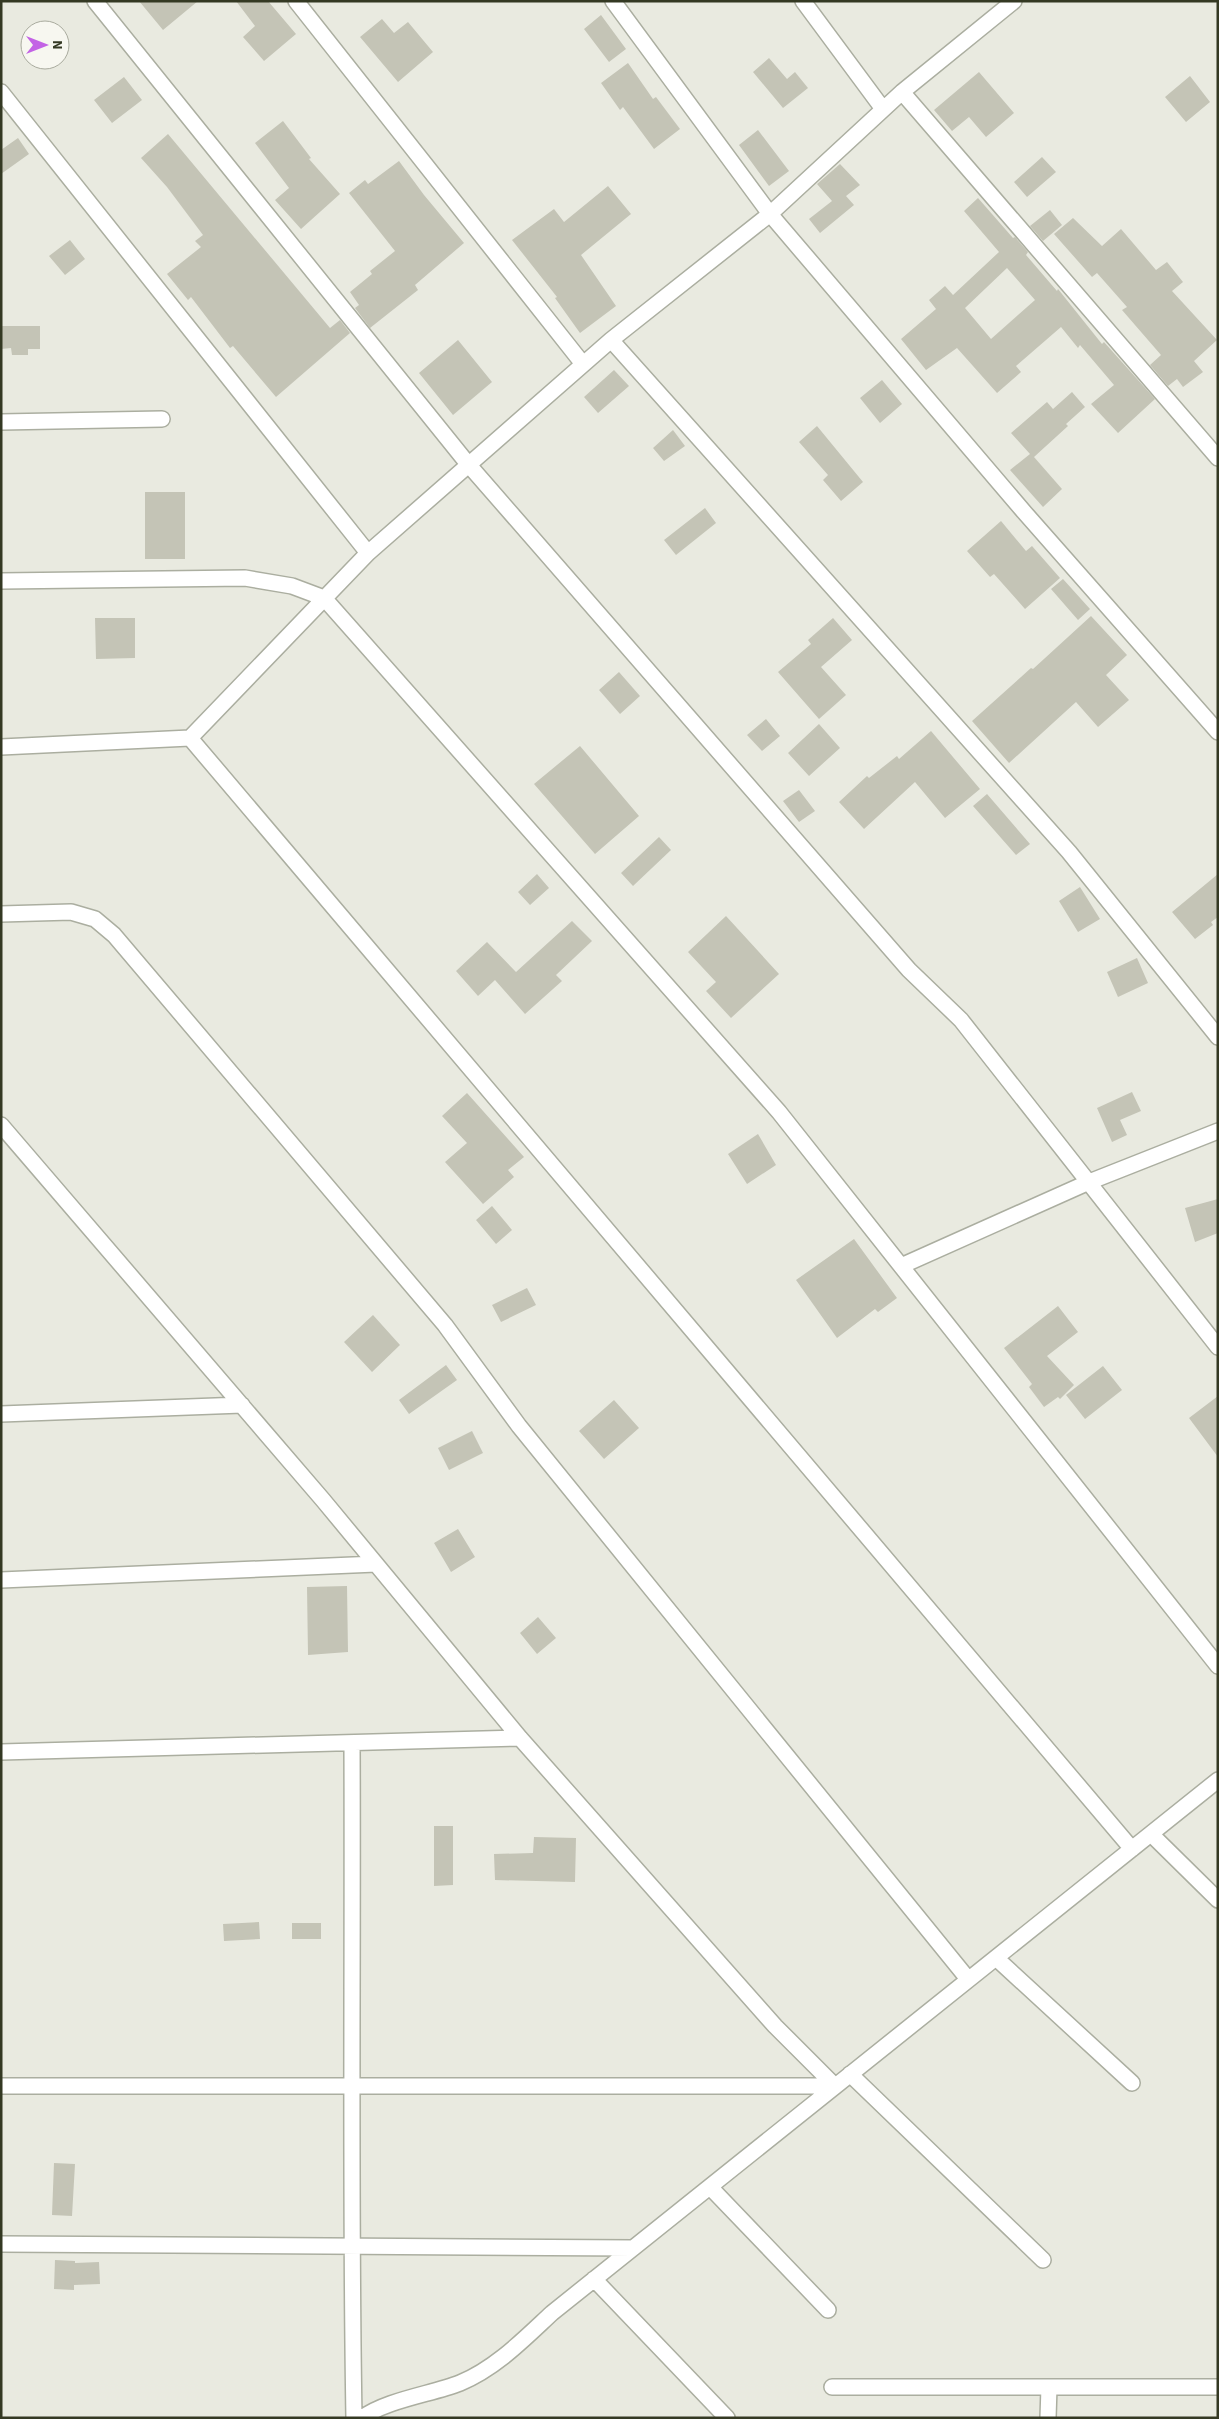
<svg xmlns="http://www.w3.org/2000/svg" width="1219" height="2419" viewBox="0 0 1219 2419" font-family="'Source Sans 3',sans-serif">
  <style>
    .building { fill: #c4c4b6; fill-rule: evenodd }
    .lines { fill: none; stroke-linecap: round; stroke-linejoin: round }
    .minor-casing { stroke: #abaea0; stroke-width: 18 }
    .minor { stroke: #fff; stroke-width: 15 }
  </style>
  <rect width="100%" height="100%" fill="#e9eae0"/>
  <path class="building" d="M139,1H198L163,30Z
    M236,1H268L296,34L264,61L243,37L255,26Z
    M601,15L626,49L609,62L584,29Z
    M382,19L394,33L408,22L433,52L398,82L360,37Z
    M769,58L787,79L795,72L808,88L783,108L753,72Z
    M628,63L653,99L656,97L680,129L654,149L623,107L620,110L601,83Z
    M979,72L1014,113L986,137L969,117L952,131L934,110Z
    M1190,76L1210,102L1186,122L1165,97Z
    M124,77L142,100L112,123L94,100Z
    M283,121L311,158L309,159L340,194L301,229L275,200L289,188L255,143Z
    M758,130L789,171L769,186L739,145Z
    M168,134L330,328L340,320L350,333L276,397L233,346L230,348L191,297L188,300L167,274L201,247L195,241L203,235L167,187L141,158Z
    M18,138L29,154L1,174V150Z
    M1042,157L1056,172L1027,197L1014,182Z
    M399,161L424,195L464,243L415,285L418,290L370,328L355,308L359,305L350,292L372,274L370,271L395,251L349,193L365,180L368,184Z
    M840,164L860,185L846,196L854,205L820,233L809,219L832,201L817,184Z
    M608,186L631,214L581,255L616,306L580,333L555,298L557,297L512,240L554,209L564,222Z
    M978,198L1013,238L1015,237L1028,252L1026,255L1057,291L1058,289L1102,344L1104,342L1155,399L1118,433L1091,404L1114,385L1080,345L1078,348L1061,327L1016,366L1021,372L997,393L957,348L926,370L901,339L936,309L929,300L945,286L953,295L999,252L964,211ZM1007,268L1035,300L991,339L965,308Z
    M1050,210L1062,225L1043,241L1030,226Z
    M1073,218L1102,246L1121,229L1156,270L1167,262L1183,282L1172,291L1217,340L1194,361L1203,372L1183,387L1177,379L1168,386L1150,365L1161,355L1122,310L1127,307L1097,273L1092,277L1054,234Z
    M70,240L85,259L65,275L49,256Z
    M1,326H40V349H28V355H12L11,348L1,349Z
    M458,340L492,382L453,415L419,373Z
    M614,370L629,386L598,413L584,397Z
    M882,380L902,404L880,423L860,398Z
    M1072,392L1085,407L1066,424L1068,426L1034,457L1062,489L1043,507L1010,470L1030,454L1011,433L1047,402L1053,409Z
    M817,426L863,482L841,501L823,480L828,475L799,442Z
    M673,430L685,446L664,461L653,448Z
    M145,492H185V559H145Z
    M705,508L716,523L676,555L664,540Z
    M1001,521L1026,551L1032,546L1060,578L1025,609L994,574L990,577L967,551Z
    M1063,579L1090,609L1078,620L1051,589Z
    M1091,616L1127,655L1106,675L1129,700L1098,727L1076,702L1009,763L972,721L1031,668L1033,669Z
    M95,618H135V658L96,659Z
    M833,618L852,640L821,667L846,695L819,719L778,672L811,644L808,640Z
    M619,672L640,696L620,714L599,690Z
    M766,719L780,736L762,751L747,735Z
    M819,724L840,748L809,776L788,753Z
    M931,731L980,789L945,818L915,782L864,829L839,802L867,776L869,778L897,756L899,759Z
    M580,746L639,816L595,854L534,784Z
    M799,790L815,811L799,822L783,801Z
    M987,794L1030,844L1016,855L973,806Z
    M659,837L671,850L633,886L621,873Z
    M537,874L549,888L530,905L518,892Z
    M1218,874V917L1211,922L1213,925L1195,939L1172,912Z
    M1080,887L1100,919L1078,932L1059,901Z
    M726,916L779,974L731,1018L706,991L716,982L688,952Z
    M572,921L592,941L556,975L562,981L525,1014L495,980L478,996L456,971L487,942L516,972Z
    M1137,958L1148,983L1118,997L1107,972Z
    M1132,1092L1141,1111L1120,1120L1127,1135L1112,1142L1097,1108Z
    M467,1093L524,1157L508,1170L514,1177L483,1204L445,1162L467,1143L442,1116Z
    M758,1134L776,1165L747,1184L728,1154Z
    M1218,1199V1233L1195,1242L1185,1208Z
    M492,1206L512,1230L496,1244L476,1220Z
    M854,1239L897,1298L878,1312L875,1309L837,1338L796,1280Z
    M527,1288L536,1305L501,1322L492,1305Z
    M1058,1306L1078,1332L1047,1356L1074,1385L1060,1399L1058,1397L1044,1407L1029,1387L1032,1384L1004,1348Z
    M373,1315L400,1345L372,1372L344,1342Z
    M446,1365L457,1380L409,1414L399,1400Z
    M1103,1366L1122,1390L1085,1419L1066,1395Z
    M1218,1396V1457L1189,1418Z
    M614,1400L639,1428L604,1459L579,1431Z
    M472,1431L483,1453L449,1470L438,1448Z
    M458,1529L475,1557L451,1572L434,1543Z
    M347,1586L348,1652L308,1655L307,1587Z
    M538,1617L556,1638L537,1654L520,1633Z
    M434,1826H453V1885L434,1886Z
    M534,1837L576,1838L575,1882L495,1880L494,1854L533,1853Z
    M259,1922L260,1939L224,1941L223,1924Z
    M292,1923H321V1939H292Z
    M54,2163L75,2164L72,2216L52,2215Z
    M55,2260L75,2261V2263L99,2262L100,2284L74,2285V2290L54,2289Z"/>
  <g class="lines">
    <defs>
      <path id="minor" d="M95,1L468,464L909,970L961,1020L1218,1347
        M296,1L583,364
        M613,1L770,214L1025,513L1218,732
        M803,1L883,109
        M1,92L368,553
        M902,92L1218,458
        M611,340L1069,852L1218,1037
        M1,422L162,419
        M1,581L245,578L292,586L324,598L779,1112L1218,1666
        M190,738L1132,1849
        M1,747L190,738L368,553L611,340L770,214L902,92L1014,1
        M1,914L71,912L95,919L114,935L445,1325L519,1426L968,1979
        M1,1125L323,1500L520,1738L775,2026L835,2086
        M901,1266L1089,1182L1218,1131
        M1,1414L242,1405
        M1,1580L376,1564
        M352,1743C353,1968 350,2193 354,2418
        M1,1752L520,1738
        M1151,1834L1218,1900
        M996,1958L1132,2083
        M850,2074L1043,2260
        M1,2086H835
        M710,2187L828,2310
        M1,2244L633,2248
        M594,2279L727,2418
        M832,2387H1218
        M362,2418C386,2400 432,2394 460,2383C496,2368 524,2339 552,2313L1218,1780
        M1048,2418L1049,2387"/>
    </defs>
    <use href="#minor" class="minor-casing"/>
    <use href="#minor" class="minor"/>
  </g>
  <rect width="1219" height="2419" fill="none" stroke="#343923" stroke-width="5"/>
  <g transform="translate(45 45) rotate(90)"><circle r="24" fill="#f7f7f0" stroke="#a9ab9e"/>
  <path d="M0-4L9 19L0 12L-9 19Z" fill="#c363e5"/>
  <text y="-8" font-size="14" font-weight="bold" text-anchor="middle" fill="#343923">N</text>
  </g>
</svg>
